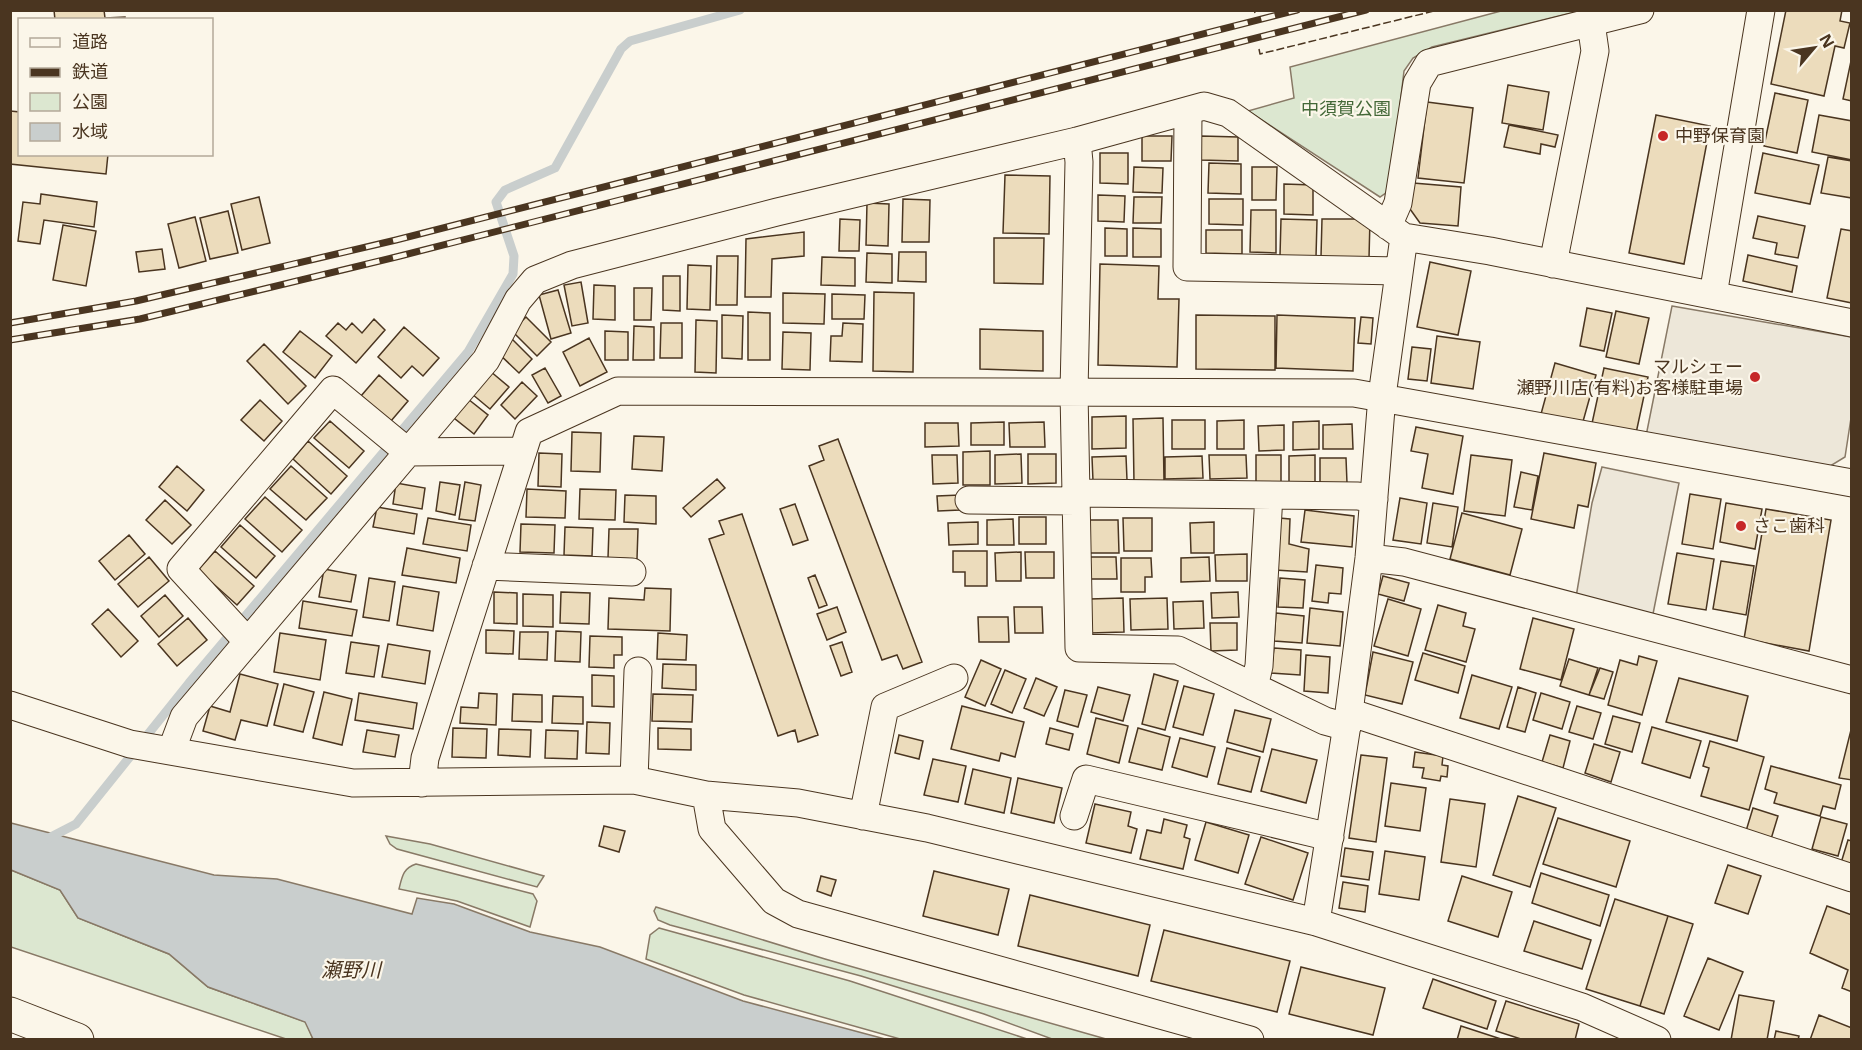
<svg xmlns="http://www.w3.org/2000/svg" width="1862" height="1050" viewBox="0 0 1862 1050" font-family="'Open Sans','Noto Sans JP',sans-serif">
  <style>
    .green { fill: #dce7d0; stroke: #887966; stroke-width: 1.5 }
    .parking { fill: #ede7d9; stroke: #887966; stroke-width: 1.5 }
    .water { fill: #c9cecd; stroke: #887966; stroke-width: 1.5 }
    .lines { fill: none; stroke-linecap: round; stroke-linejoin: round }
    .stream { stroke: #c9cecd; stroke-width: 9 }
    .building { fill: #ecdcbc; stroke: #4a3520; stroke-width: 1.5 }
    .street-casing { stroke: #4a3520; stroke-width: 29 }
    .highway-casing { stroke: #4a3520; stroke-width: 35 }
    .street { stroke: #fbf6e9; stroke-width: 27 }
    .highway { stroke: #fbf6e9; stroke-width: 33 }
    .rail-casing { stroke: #4a3520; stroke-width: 7 }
    .rail { stroke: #fbf6e9; stroke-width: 4.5; stroke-dasharray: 14; stroke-linecap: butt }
    .fence { stroke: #4a3520; stroke-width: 1.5; stroke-dasharray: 8 3; stroke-linecap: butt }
    .poi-dot { fill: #c62828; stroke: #fbf6e9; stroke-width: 2 }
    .labels { text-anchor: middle; stroke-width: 4.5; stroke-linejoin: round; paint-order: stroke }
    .park-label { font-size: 18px; fill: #436837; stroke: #fbf6e9 }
    .poi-label { font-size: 18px; fill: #4a3520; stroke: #fbf6e9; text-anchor: start }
    .water-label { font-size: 20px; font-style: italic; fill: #4a3520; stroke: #fbf6e9 }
  </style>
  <rect width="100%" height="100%" fill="#fbf6e9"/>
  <path class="green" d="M1501,11H1579L1432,47L1413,58L1404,71L1390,190L1380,197L1248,111L1294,98L1290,67Z
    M386,836L430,844L544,876L537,887L397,849L390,844Z
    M416,864L533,894L537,901L530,927L457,901L399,889C402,877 403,868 416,864Z
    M11,870L60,890L78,918L169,954L208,987L306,1022L313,1039H286L11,947Z
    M656,907L825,959L1106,1039H1052L984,1014L861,976L670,925L658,920L654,911Z
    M659,928L850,981L1027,1039H900L744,995L646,959L650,935Z"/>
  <path class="parking" d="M1672,306L1851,337V418L1845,457L1827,468L1646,436Z
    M1602,467L1679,483L1652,619L1575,603L1592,503Z"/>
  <path class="water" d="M11,823L214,875L277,879L412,914L417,898L454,904L530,932L600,947L743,1001L885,1039H313L305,1022L208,987L169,954L78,918L60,890L11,870Z"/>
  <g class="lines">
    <path class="stream" d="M45,840L76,824L189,683L468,352L513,274L514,256L496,202L505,190L555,168L621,49L630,41L740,10"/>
  </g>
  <path class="building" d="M54,10H104L105,18L125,17V20H55Z
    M1786,10H1842L1840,21L1850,23L1844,48L1835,46L1824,96L1771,84Z
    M1851,61L1852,62V101L1843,99Z
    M1508,85L1549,92L1543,130L1502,123Z
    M1775,93L1808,100L1797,153L1764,146Z
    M1427,102L1473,108L1464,183L1418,178Z
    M10,111L20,112V154H108L106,174L10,164Z
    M1656,115L1710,126L1684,264L1629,253Z
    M1819,115L1852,121V160L1812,152Z
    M1509,125L1558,135L1555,147L1541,144L1540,154L1504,147Z
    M1142,136H1172L1171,161H1142Z
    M1201,136L1238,137V161L1200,160Z
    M1100,153H1128V184L1100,183Z
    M1763,153L1819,165L1810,204L1755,193Z
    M1828,157L1852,161V198L1821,193Z
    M1209,163L1241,164V194L1208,193Z
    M1134,167L1163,168L1162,193L1133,192Z
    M1252,167H1277L1276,200H1252Z
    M1005,175L1050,176L1049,234L1003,233Z
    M1413,183L1461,187L1458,226L1420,223L1410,209Z
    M1284,184L1313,185V215L1284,214Z
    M41,194L97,202L94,227L44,220L40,244L18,241L23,202L40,204Z
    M1098,195L1125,196L1124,222L1098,221Z
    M259,197L270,243L242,250L231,204Z
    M1134,197H1162L1161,223H1133Z
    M903,199L930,200L929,242H902Z
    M1209,199H1243V225L1209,224Z
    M867,203L889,204L888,246L866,245Z
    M1251,210H1276V253L1250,252Z
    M228,211L238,253L210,259L200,218Z
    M1758,216L1805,226L1798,258L1775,254L1777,243L1753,238Z
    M195,217L206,261L179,268L168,224Z
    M840,219L860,220L859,251H839Z
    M1281,219L1317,220L1316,257L1280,256Z
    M1322,219H1370L1369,258L1321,257Z
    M63,225L96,231L86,286L53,280Z
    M1105,228L1127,229V256H1105Z
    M1133,228L1161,229V257H1133Z
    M1841,229L1852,231V303L1827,298Z
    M1206,230H1242V254L1206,253Z
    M804,232V256L772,259L771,297H745L746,239Z
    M994,238H1044L1043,284L994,283Z
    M162,249L165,269L139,272L136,252Z
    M899,252H926V282L898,281Z
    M867,253L892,254V283L866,282Z
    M1748,255L1797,266L1792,292L1743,281Z
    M717,256H738L737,305H716Z
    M822,257L855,258V286L821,285Z
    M1430,262L1471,271L1458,335L1417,327Z
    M1100,264L1159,266L1158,299H1179L1177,367L1098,365Z
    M688,265L711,266L710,310L687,309Z
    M663,276H680V311L663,310Z
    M581,282L588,323L572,326L564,285Z
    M594,285L615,286V320L593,319Z
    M634,288H652L651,320H634Z
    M558,290L571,333L551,339L539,295Z
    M874,292L914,293L913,372L873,371Z
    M783,293L825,294L824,324L783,323Z
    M832,294L865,295L864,319H832Z
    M1587,308L1612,313L1604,351L1580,346Z
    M1616,311L1649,318L1639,364L1606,357Z
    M748,312L770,313V360H748Z
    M722,315L743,316L742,359L722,358Z
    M1196,315L1275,316V370L1196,369Z
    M1277,315L1355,318L1353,371L1276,368Z
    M526,317L551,342L537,356L512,331Z
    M1361,317L1373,318L1371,344L1358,343Z
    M374,319L385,330L356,363L326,336L338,323L346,330L352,323L362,333Z
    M696,320L717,321L716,373L695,372Z
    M661,323H682V358H660Z
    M843,323L863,324L862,362L830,361L831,336H842Z
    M634,326L654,327V360H633Z
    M404,327L439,358L423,376L412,366L401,378L378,357Z
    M980,329L1043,331V371L980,369Z
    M300,331L332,356L315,378L283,352Z
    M605,331L628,332V360H605Z
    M783,332L811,333L810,370L782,369Z
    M1437,336L1480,342L1473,389L1431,383Z
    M511,338L532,359L519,373L497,352Z
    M589,338L607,372L580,386L563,352Z
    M264,344L306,386L288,404L247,361Z
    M1412,347L1431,349L1427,381L1408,379Z
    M1555,363L1596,375L1582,425L1541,414Z
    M545,368L561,396L548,403L532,375Z
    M1604,368L1648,377L1635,438L1591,428Z
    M490,371L509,387L490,409L472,394Z
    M379,375L408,401L391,421L361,396Z
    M522,382L537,396L515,419L501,405Z
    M468,399L488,415L474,434L454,418Z
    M260,400L282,421L264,441L241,420Z
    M1126,416V448L1092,449V417Z
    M1163,418L1164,482L1134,483L1133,419Z
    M1172,420H1205V449H1172Z
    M1244,420V449H1217V421Z
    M330,421L364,451L349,468L314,438Z
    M1319,421V449L1293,450V422Z
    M1004,422V445H971V423Z
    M1044,422L1045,447H1010L1009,423Z
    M925,423H958L959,446L925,447Z
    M1352,424L1353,449H1323V425Z
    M1284,425V450L1259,451L1258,426Z
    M1416,427L1463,436L1453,494L1422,488L1428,454L1411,451Z
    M572,432L601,433L600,472L571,471Z
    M634,436L664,437L662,471L632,469Z
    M838,439L922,662L903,669L897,655L882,660L809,466L824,460L819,446Z
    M308,441L347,476L331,494L293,459Z
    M990,451V485H963V452Z
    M539,453L562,454L561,487L538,486Z
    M1544,453L1596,463L1588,507L1578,505L1574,528L1531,519Z
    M1021,454L1022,483L995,484V455Z
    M1028,454H1056V483L1028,484Z
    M932,455H957L958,483L933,484Z
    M1209,455H1246L1247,478L1210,479Z
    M1256,455H1281V484L1256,485Z
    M1315,455V484L1289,485V456Z
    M1471,455L1512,460L1505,516L1464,511Z
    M1126,456L1127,480L1093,481L1092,457Z
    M1202,456L1203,478L1165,479V457Z
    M1320,458H1346L1347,483H1320Z
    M177,466L204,490L187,511L159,487Z
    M291,466L327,498L306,520L270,489Z
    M1521,472L1538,476L1532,510L1514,507Z
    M717,479L725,488L691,517L683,508Z
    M440,482L460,485L455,515L436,511Z
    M465,482L481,485L475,521L459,519Z
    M396,483L425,488L422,509L393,504Z
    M527,489L566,491L565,518L526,517Z
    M580,489L616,490L615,520L579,519Z
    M1690,494L1721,499L1713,549L1682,544Z
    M625,495L656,496V524L624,522Z
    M960,495V510L938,511L937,496Z
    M265,497L302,530L282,552L245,519Z
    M1400,498L1427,503L1421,544L1393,540Z
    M165,500L191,525L172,544L146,520Z
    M1433,503L1458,507L1452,547L1427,543Z
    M1726,503L1762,509L1755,549L1720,542Z
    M795,504L808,540L793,545L780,509Z
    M377,507L417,514L414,534L373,527Z
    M1766,509L1831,520L1809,651L1744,639Z
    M1305,510L1354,516L1352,547L1301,542Z
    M1462,513L1522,529L1510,575L1450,559Z
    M742,514L818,735L798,742L795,730L778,736L709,539L724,534L719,521Z
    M1019,517H1046V544H1019Z
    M428,518L471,525L467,551L423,544Z
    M1123,518H1152V551H1124Z
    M1279,518L1290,519L1289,544L1309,549L1307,572L1275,570Z
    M1013,519L1014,545H987V520Z
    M1088,520H1118L1119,553H1089Z
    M978,522V544L949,545L948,523Z
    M1214,522V553H1191L1190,523Z
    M521,524L555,525L554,553L520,552Z
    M240,525L275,556L256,578L221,547Z
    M565,527L593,528L592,556L564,555Z
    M609,529H638L637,559L608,558Z
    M129,535L145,554L115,580L99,561Z
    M407,548L460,558L456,583L402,575Z
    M215,551L254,586L237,605L198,570Z
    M953,551H987V586H965V572H953Z
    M1021,552V581H996L995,553Z
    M1025,552H1054V578H1026Z
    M1677,553L1714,559L1706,610L1668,604Z
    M1247,554V581H1216L1215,555Z
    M149,557L169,581L138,607L118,584Z
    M1090,557H1116L1117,579H1091Z
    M1209,557L1210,581L1181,582V558Z
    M1121,558H1151L1152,577H1145V592H1121Z
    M1721,561L1754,566L1746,615L1713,609Z
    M1316,565L1343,568L1341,594L1329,593L1328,603L1312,601Z
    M324,569L356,575L351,602L319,597Z
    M815,575L827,605L819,608L808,578Z
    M1383,576L1409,583L1404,601L1378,594Z
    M369,578L395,582L389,621L363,617Z
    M1280,578L1305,580L1303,608L1278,607Z
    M403,586L439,592L433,631L397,625Z
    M645,588L671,589L670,631L608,629L609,598L644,600Z
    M494,592L517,593V624L494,623Z
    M561,592L590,593L589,624L560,623Z
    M1238,592L1239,617L1212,618L1211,593Z
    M523,594L553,595V627L523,626Z
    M165,595L183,616L159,637L141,616Z
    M1123,598L1124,632L1090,633V599Z
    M1167,598L1168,629L1131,630L1130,599Z
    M1388,599L1421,609L1408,656L1374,646Z
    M303,601L357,610L352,636L299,628Z
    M1203,601L1204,628L1174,629L1173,602Z
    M1438,605L1466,613L1463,626L1475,629L1466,662L1425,650Z
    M837,607L846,632L827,640L817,614Z
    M1014,607H1042L1043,633H1015Z
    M1310,608L1343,612L1340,646L1307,643Z
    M108,609L138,641L121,657L92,624Z
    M1276,613L1304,616L1302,643L1274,641Z
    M978,617H1008L1009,642H979Z
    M188,618L207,640L177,666L158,644Z
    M1533,618L1574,629L1561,680L1520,669Z
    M1210,623H1237V650L1211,651Z
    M486,630L514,631L513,654L486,653Z
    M556,631L581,632L580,662L555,661Z
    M520,632H548L547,660L519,659Z
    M280,633L326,640L320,680L274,672Z
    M658,633L687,635L686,660L657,659Z
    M590,636L622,637V655H614V668L589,667Z
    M351,642L379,646L374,677L346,673Z
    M842,642L852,672L841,676L830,646Z
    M388,644L430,651L425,684L382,677Z
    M1274,648L1301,650L1300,675L1271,673Z
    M1373,652L1413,662L1402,704L1365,695Z
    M1423,653L1465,666L1458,693L1415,680Z
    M1306,655L1330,657L1328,693L1304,691Z
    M1639,656L1657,661L1642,715L1608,705L1620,660L1637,665Z
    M1569,659L1598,668L1589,695L1560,686Z
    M981,660L1001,669L985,706L965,697Z
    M663,664L696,665V690L662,688Z
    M1600,668L1613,672L1604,699L1589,695Z
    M1005,670L1026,679L1012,713L991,704Z
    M240,674L278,684L267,726L241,720L235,740L203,731L210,706L230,712Z
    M1154,674L1178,681L1165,730L1142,724Z
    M592,675L614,676V707L592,706Z
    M1472,675L1512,687L1499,729L1460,718Z
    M1036,678L1057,687L1044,716L1024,708Z
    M1679,678L1748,696L1737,741L1666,722Z
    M284,684L314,692L303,732L274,725Z
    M1184,686L1214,694L1203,735L1173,727Z
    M1098,687L1130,695L1123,721L1091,712Z
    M1518,687L1536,693L1525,732L1507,727Z
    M1065,690L1087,695L1078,727L1057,721Z
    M324,692L352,699L342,745L313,738Z
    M359,693L417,703L413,729L355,720Z
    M479,693L497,694L496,725L460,723L461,707L478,708Z
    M1541,693L1570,702L1562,729L1533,720Z
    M513,694L542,695V722L512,721Z
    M653,694L693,695L692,722L652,721Z
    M553,696L583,697V724L552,723Z
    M962,706L1024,722L1015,757L1001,753L999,761L951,749Z
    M1577,706L1601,713L1593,739L1569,732Z
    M1235,710L1271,719L1263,752L1227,742Z
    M1613,716L1640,723L1632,752L1605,744Z
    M1096,718L1128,726L1119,763L1087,754Z
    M587,722L610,723L609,754L586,753Z
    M1852,726V780L1839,778Z
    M1652,727L1701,741L1690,778L1642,763Z
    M453,728L487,729L486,758L452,757Z
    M658,728L691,729V750L658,749Z
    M1050,728L1073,734L1069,750L1046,744Z
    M1138,728L1170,737L1162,770L1129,762Z
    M499,729L531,730L530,757L498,755Z
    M367,730L399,735L395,757L363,752Z
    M546,730L578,731L577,759L545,758Z
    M899,735L923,741L919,759L895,753Z
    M1550,735L1570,741L1563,768L1542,762Z
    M1180,738L1215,747L1207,777L1172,767Z
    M1710,741L1764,757L1749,810L1701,796L1709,768L1703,766Z
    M1594,744L1620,752L1611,782L1585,773Z
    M1227,748L1260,757L1251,792L1218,784Z
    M1272,749L1317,760L1306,803L1261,791Z
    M1415,752L1443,756L1442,765L1448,766L1447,777L1441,776L1440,781L1422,778L1424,768L1413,767Z
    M1361,755L1387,758L1376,842L1349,838Z
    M933,759L966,766L958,802L924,795Z
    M1771,766L1841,785L1835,809L1823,806L1820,816L1774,803L1777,793L1765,789Z
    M973,769L1011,778L1004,813L965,804Z
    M1018,778L1062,788L1054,823L1011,813Z
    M1391,783L1426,788L1420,831L1385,826Z
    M1518,796L1556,808L1530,887L1493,875Z
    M1450,799L1485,804L1476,867L1441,862Z
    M1095,804L1131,812L1128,826L1137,829L1131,853L1086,843Z
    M1753,808L1778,816L1771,839L1746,831Z
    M1821,817L1847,824L1838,856L1812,849Z
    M1558,818L1630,841L1616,887L1543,864Z
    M1164,819L1187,825L1184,837L1190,839L1183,869L1140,859L1147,830L1161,833Z
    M1206,822L1249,835L1238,873L1195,860Z
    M604,826L625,831L619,852L599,846Z
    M1261,837L1308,853L1293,900L1245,884Z
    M1848,840L1852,841V866L1841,863Z
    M1345,848L1373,852L1369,880L1341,876Z
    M1385,851L1425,857L1419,900L1379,894Z
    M1728,865L1761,876L1748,914L1715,903Z
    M934,871L1009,889L998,935L923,916Z
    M1541,873L1609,895L1600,926L1532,903Z
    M821,876L836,880L831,896L817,891Z
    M1462,876L1512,892L1498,937L1448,921Z
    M1343,882L1368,886L1365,912L1339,908Z
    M1030,895L1150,925L1138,976L1018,946Z
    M1615,899L1668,916L1640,1006L1586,989Z
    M1827,906L1852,915V992L1842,988L1848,970L1810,953Z
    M1668,916L1693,924L1664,1014L1640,1006Z
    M1534,921L1591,940L1582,969L1524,951Z
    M1164,930L1290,961L1277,1012L1151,981Z
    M1708,958L1743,972L1719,1030L1684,1016Z
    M1301,967L1385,988L1373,1035L1289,1014Z
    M1433,979L1496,1001L1487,1029L1423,1008Z
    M1739,995L1774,1001L1767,1040H1731Z
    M1506,1001L1579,1024L1575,1040H1524L1496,1031Z
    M1819,1015L1852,1028V1040H1810Z
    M1461,1026L1504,1040H1457Z
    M1776,1031L1799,1036L1798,1040H1774Z"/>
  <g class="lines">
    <defs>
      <path id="street" d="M1188,111L1187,267L1399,271
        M1077,141L1079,162L1074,392L1079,648L1178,650L1325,721L1347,727
        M1388,226L1398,203L1417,83L1429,63L1640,10
        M1553,264L1595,51L1591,23
        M1713,295L1761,10
        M1076,493L1358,496L1374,499
        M969,500L1076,501
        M1369,558L1404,562L1852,680
        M486,566L632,572
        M247,641L181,569L333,390L408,452L523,451
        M1254,687L1259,666L1269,495
        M10,705L130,744L353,783L634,780L706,795L798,803L927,828L1316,922L1582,1007L1657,1040
        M1349,712L1852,878
        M172,749L184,717L486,360L518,300L535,280L572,265L777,212L1077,141L1204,106L1228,113L1404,237L1490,251L1852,323
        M634,780L638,671
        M422,783L425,758L529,432L618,391L1354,393L1852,483
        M706,795L712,829L774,901L798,914L1250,1040
        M863,816L885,707L954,678
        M1074,816L1086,779L1330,837
        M1316,922L1349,712L1369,558L1382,396L1404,237"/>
      <path id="highway" d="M10,1014L77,1040"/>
    </defs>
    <use href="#street" class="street-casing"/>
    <use href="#highway" class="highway-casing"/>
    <use href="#street" class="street"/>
    <use href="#highway" class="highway"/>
    <defs>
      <path id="rail" d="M10,323L136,301L396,240L1297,10
        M10,340L140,319L400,256L1366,10"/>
    </defs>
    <use href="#rail" class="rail-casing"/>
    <use href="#rail" class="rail"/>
    <path class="fence" d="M1254,10L1255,13
      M1259,49L1260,54L1438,10"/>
  </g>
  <g class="poi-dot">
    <circle cx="1663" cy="136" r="6"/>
    <circle cx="1755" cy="377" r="6"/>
    <circle cx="1741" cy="526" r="6"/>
  </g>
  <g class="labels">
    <g class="park-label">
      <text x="1346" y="115">中須賀公園</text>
    </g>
    <g class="poi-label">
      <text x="1675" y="142">中野保育園</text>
      <text x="1743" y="373" text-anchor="end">マルシェー<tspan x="1743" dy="21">瀬野川店(有料)お客様駐車場</tspan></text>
      <text x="1753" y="532">さこ歯科</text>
    </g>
    <g class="water-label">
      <text x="351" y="977">瀬野川</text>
    </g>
  </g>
  <rect width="1862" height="1050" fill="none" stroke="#4a3520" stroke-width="24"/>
  <rect x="18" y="18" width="195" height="138" fill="#fbf6e9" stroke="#b4a999" stroke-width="1.5"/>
  <rect x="30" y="38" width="30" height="9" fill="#fbf6e9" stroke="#b4a999" stroke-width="1.5"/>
  <text x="72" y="48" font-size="18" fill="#4a3520">道路</text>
  <rect x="30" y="68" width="30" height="9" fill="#4a3520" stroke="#b4a999" stroke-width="1.5"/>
  <text x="72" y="78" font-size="18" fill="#4a3520">鉄道</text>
  <rect x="30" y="93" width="30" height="18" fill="#dce7d0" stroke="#b4a999" stroke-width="1.5"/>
  <text x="72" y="108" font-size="18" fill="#4a3520">公園</text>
  <rect x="30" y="123" width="30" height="18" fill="#c9cecd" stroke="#b4a999" stroke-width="1.5"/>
  <text x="72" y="138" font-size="18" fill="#4a3520">水域</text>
  <g transform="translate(1814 48) rotate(61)" stroke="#fbf6e9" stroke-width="4.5" paint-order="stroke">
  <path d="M0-4.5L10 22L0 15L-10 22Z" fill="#4a3520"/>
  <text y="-9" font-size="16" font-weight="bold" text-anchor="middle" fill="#4a3520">N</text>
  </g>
</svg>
